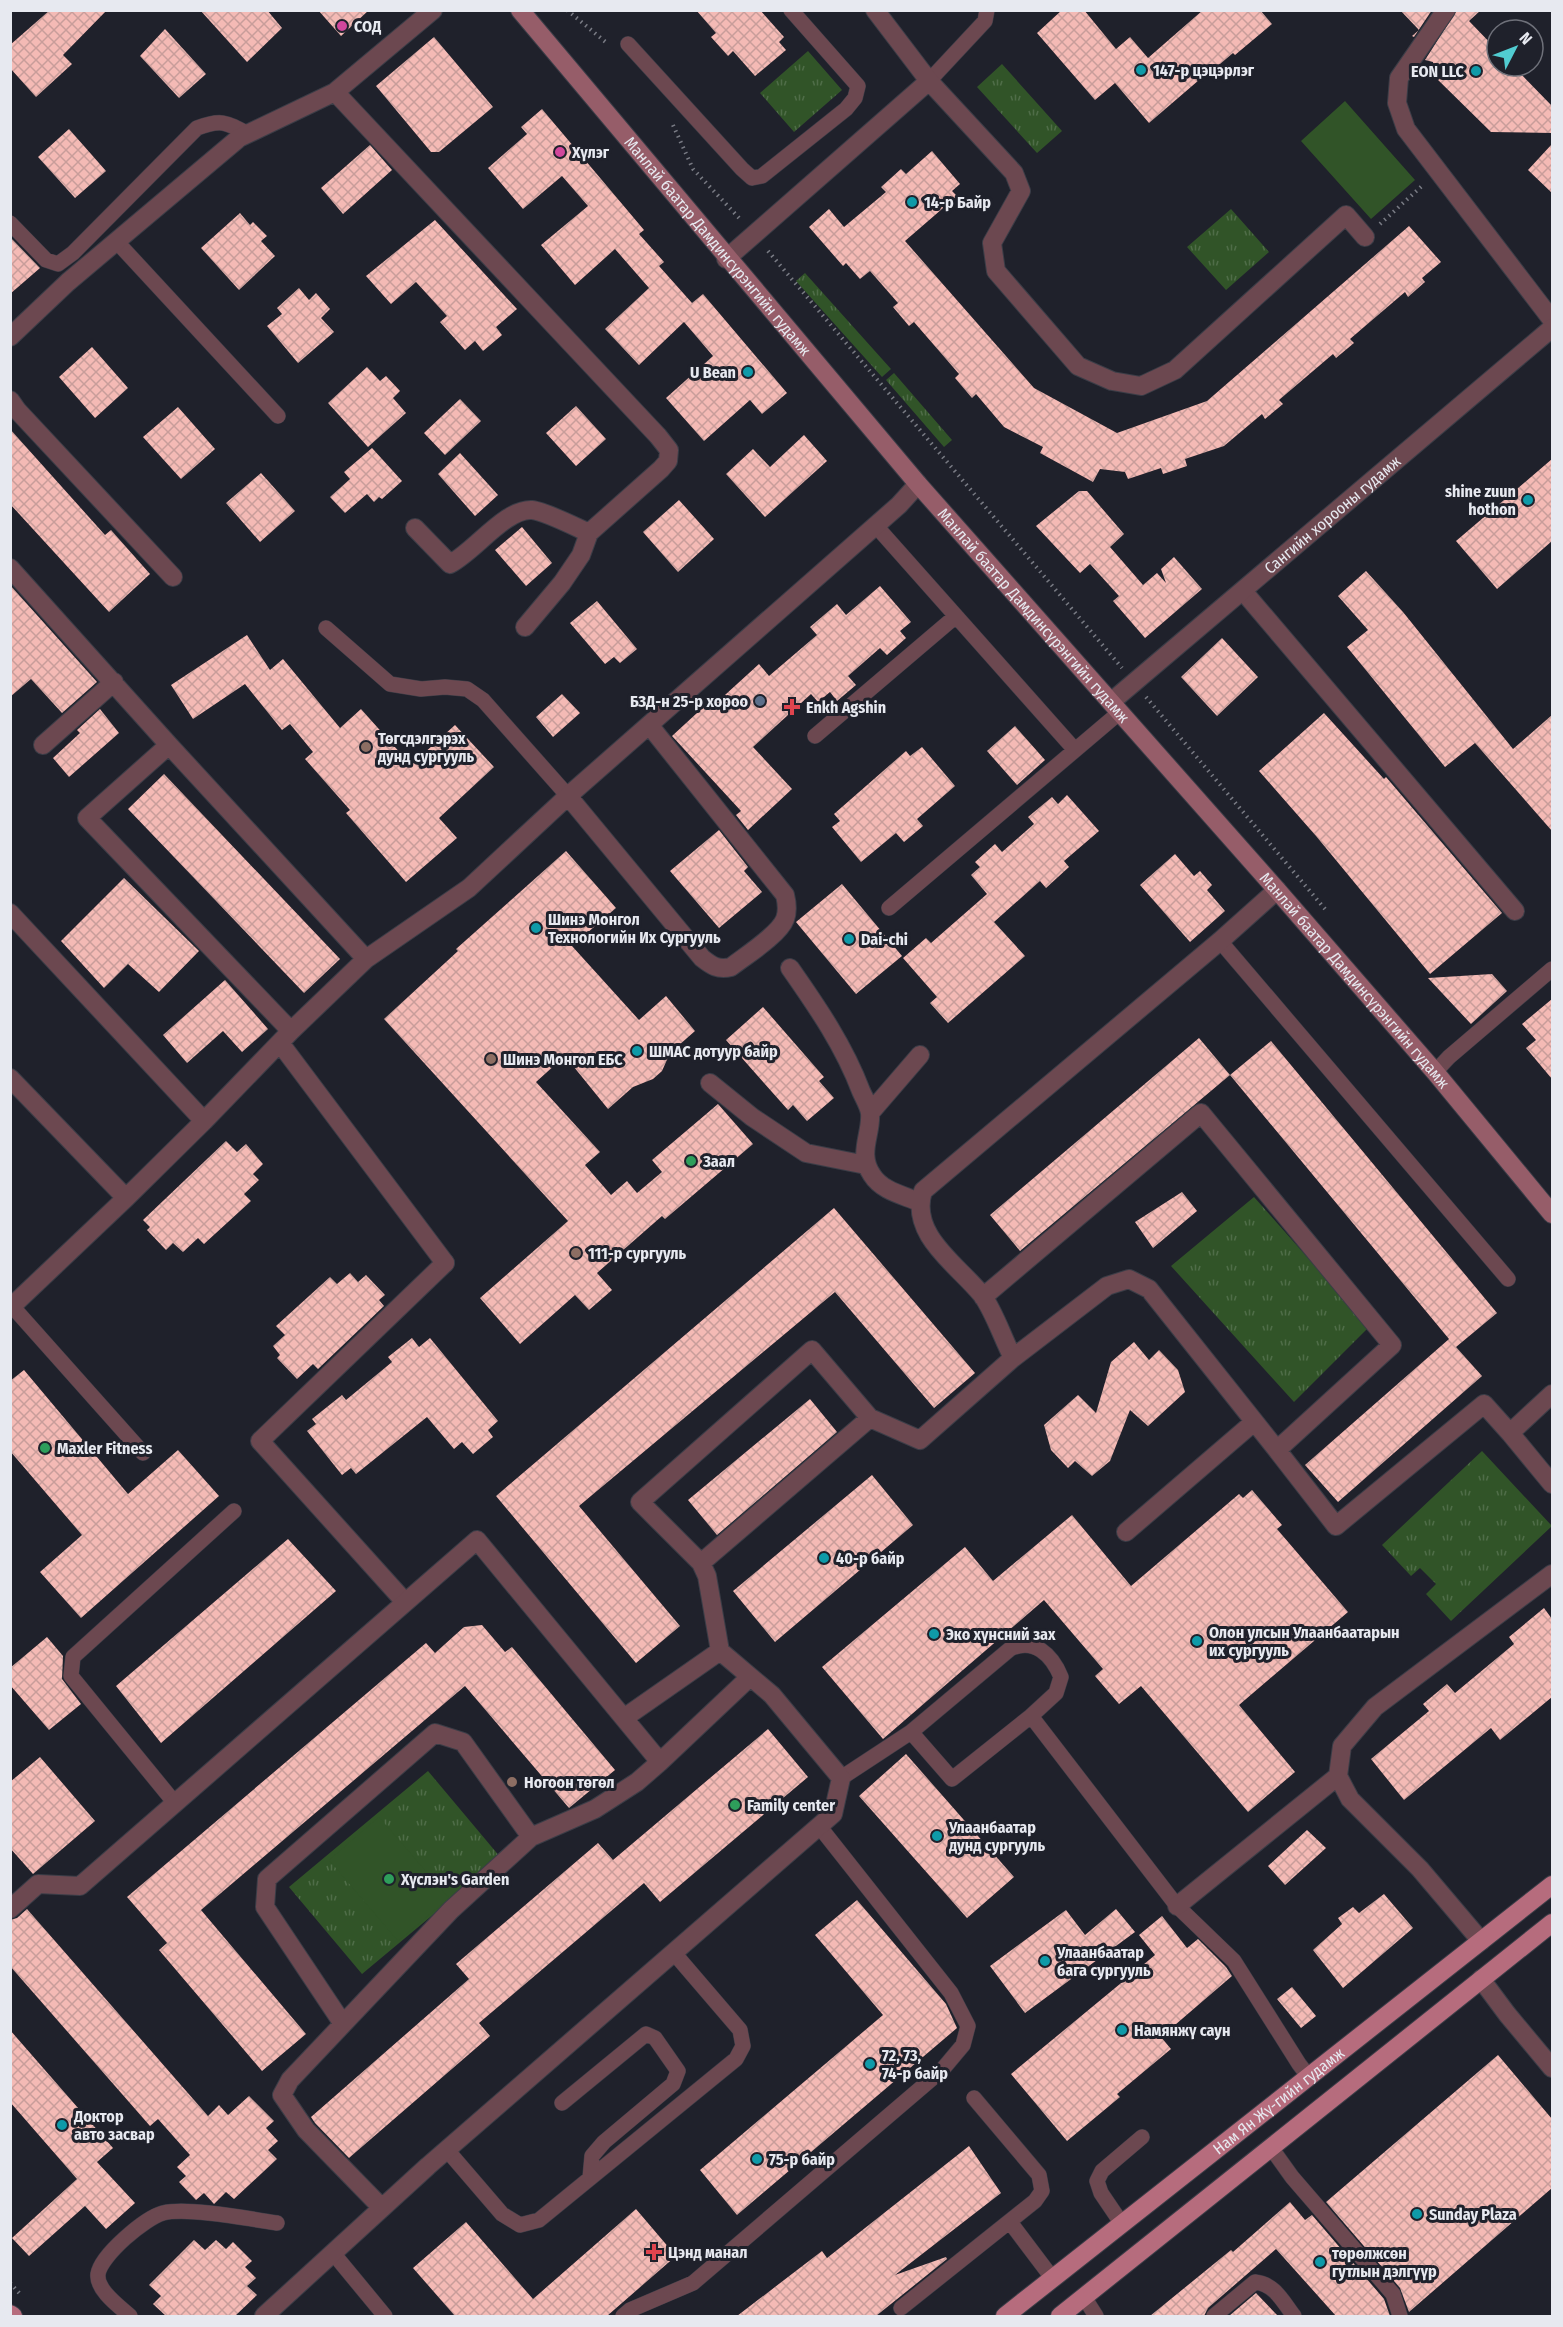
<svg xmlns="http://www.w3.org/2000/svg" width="1563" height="2327" viewBox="0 0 1563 2327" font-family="'Fira Sans Condensed',sans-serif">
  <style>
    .grass { fill: url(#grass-tufts) }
    .pitch { fill: #315428 }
    .building { fill: url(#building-cross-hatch) }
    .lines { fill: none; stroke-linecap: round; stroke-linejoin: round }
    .service-casing { stroke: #3b3d47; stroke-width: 16 }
    .pedestrian-casing { stroke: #3b3d47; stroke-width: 20 }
    .minor-casing { stroke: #3b3d47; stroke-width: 20 }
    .tertiary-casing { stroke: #3b3d47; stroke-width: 20 }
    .secondary-casing { stroke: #3b3d47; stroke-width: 20 }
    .primary-casing { stroke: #3b3d47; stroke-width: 20 }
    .path { stroke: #797b84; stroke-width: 4; stroke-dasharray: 1.5 4.5; stroke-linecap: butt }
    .service { stroke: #6c4850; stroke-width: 15 }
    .pedestrian { stroke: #6c4850; stroke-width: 18 }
    .minor { stroke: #6c4850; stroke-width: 18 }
    .tertiary { stroke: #6c4850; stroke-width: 18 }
    .secondary { stroke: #965d69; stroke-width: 18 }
    .primary { stroke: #b66c7d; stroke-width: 18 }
    .hotel-dot { fill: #d1479c; stroke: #1f212b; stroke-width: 2 }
    .culture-dot { fill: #0f9aa8; stroke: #1f212b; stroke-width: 2 }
    .service-dot { fill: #5c6f8a; stroke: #1f212b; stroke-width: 2 }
    .health-dot { fill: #e0444e; stroke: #1f212b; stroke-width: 2 }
    .education-dot { fill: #8d6e63; stroke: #1f212b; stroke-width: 2 }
    .leisure-dot { fill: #2e9e5b; stroke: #1f212b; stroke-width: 2 }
    .labels { text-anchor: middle; stroke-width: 6; stroke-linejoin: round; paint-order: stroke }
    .poi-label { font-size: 16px; font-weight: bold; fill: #e7e9f0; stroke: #1f212b; text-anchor: start }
    .street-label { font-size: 16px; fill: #e7e9f0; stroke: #1f212b }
  </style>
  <defs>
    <pattern id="grass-tufts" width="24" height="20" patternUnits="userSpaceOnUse" patternTransform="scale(1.5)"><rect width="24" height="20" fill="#315428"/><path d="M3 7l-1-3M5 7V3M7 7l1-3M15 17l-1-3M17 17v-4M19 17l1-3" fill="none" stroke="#4f6d48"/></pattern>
    <pattern id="building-cross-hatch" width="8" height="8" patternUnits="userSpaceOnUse" patternTransform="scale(1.5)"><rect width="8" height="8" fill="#f4bab5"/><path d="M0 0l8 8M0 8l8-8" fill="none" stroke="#c89d9a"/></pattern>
  </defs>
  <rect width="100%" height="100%" fill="#1f212b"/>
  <path class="grass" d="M808,51L842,90L794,132L760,93Z
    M1002,64L1062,131L1037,153L977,87Z
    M1231,209L1269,252L1226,290L1187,247Z
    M805,273L891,369L882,377L796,281Z
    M894,373L952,440L944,447L886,380Z
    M1254,1197L1369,1327L1294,1402L1171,1266Z
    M1482,1451L1552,1526L1451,1621L1426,1594L1436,1584L1420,1568L1411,1576L1382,1545Z
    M428,1771L501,1858L362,1974L289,1887Z"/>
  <path class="pitch" d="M1345,101L1415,180L1371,219L1301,141Z
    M379,1817L449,1898L398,1941L329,1860Z"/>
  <path class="building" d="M50,10H107L63,55L72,64L36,97L10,68V45Z
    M200,10H267L282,28L247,62Z
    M318,10H369L341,36Z
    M696,10H760L784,37L779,42L786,50L755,76L733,51L728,56L711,37L716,33Z
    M1062,10H1084L1116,49L1130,37L1148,58L1203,10H1260L1272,24L1235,55L1233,53L1200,81L1199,80L1149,123L1115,83L1095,100L1037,33Z
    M1400,10H1432L1414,37L1412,36L1419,30Z
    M1457,10H1481L1469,21L1497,50V66H1513L1552,106V133L1491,132L1435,77L1433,62L1425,60Z
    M165,29L206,74L179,98L140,56Z
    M434,37L493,107L439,152H431L376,86Z
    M542,109L644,230L639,234L664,262L659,266L692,303L703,294L787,393L762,414L750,400L704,441L666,398L713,356L684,322L639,365L605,329L649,288L615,249L575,285L541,245L588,206L562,176L523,209L488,168L527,134L521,127Z
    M69,129L106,171L75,198L38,157Z
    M1552,144V193L1528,170Z
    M370,145L392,170L343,214L321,188Z
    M932,151L960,184L952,191L957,196L905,241L1034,388L1117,433L1207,401L1409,226L1441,262L1422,278L1425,282L1408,297L1405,292L1350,339L1354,343L1336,358L1333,354L1279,400L1283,404L1265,419L1262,414L1224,446L1185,459L1187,466L1163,474L1161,468L1128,479L1125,472L1100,469L1093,482L1040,453L1043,447L1004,427L976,394L972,398L955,378L959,374L914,322L909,326L893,307L898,303L870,271L860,279L846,263L843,266L809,227L829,209L844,227L886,192L881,187L901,169L906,174Z
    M240,213L250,225L253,222L267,236L261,241L275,256L239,290L201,248Z
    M435,220L517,309L496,327L502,335L483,351L475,341L465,350L440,322L447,316L416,282L391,304L366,276Z
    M10,237L40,268L10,294Z
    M299,288L309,300L316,293L330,309L321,318L334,332L298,363L267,326L282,314L277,308Z
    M92,347L128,388L95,418L59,377Z
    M367,367L380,381L386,376L400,391L393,398L406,413L368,447L328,403Z
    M460,399L481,421L445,455L424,433Z
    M576,406L606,439L576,466L546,433Z
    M178,407L215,449L181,479L143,437Z
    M10,429L105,535L111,530L150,574L109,612L10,504Z
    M804,435L827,461L765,517L726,474L753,449L770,467Z
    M372,448L402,481L382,499L379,497L374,502L367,494L345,513L330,497L350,479L344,472Z
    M460,453L498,495L475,516L438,474Z
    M1552,459V541L1497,589L1456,541Z
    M261,473L295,511L260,542L226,503Z
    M1079,491H1087L1124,534L1110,547L1143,585L1157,573L1166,583L1161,569L1174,557L1202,589L1145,638L1113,601L1119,596L1090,564L1080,573L1036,526Z
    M679,500L714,539L678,572L643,532Z
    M522,527L552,563L526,586L495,550Z
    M1366,571L1403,612L1513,749L1552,715V831L1475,743L1445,767L1347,647L1368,630L1338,596Z
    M10,585L97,682L62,713L31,679L10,697Z
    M880,586L911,622L900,631L906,638L887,655L880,648L848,676L856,685L837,701L830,692L818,702L811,694L753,747L792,789L748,830L736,815L741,811L672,736L710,701L714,705L759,664L769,676L817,635L810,627L837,604L846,615Z
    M597,601L637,649L620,663L614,657L605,664L570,623Z
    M247,635L270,670L283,659L340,728L361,709L411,765L455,725L494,767L439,818L457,838L406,882L346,813L350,810L305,759L313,752L290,724L282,730L245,684L193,719L171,685Z
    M1222,638L1258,677L1217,716L1181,677Z
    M562,694L580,713L553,737L536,717Z
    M100,709L119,733L69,777L53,758L80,733L77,730Z
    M1324,713L1384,779L1386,777L1502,913L1430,974L1316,836L1259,771Z
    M1015,726L1045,760L1017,785L987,751Z
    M922,747L955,786L917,819L923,826L904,842L896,833L861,862L832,827L840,821L834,814L906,751L910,756Z
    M164,774L340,959L304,993L128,809Z
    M1067,795L1099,831L1064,861L1069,867L1046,888L1040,881L994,922L1025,956L948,1023L930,1003L937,997L903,958L926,938L931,943L987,894L971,875L980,867L975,862L995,844L1002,852L1034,824L1028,817L1052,797L1058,804Z
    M719,830L748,867L744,871L762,892L719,928L670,871Z
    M566,851L616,908L572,946L639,1020L666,996L695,1031L670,1053L662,1071L653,1079L633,1087L608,1109L565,1056L536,1082L600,1152L585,1165L611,1195L627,1181L637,1193L662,1172L652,1160L718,1104L753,1144L665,1219L662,1216L597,1273L612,1290L589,1310L575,1295L520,1344L480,1298L568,1221L384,1019L458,951L456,949Z
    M1175,854L1194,876L1200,871L1212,885L1207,890L1225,911L1190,942L1140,885Z
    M124,878L199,951L159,992L128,964L104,988L61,941Z
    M842,884L902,956L856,994L796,922Z
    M1492,974L1507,991L1471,1024L1428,978Z
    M225,980L268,1029L242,1052L223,1031L187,1063L163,1035Z
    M1552,999V1079L1526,1048L1536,1040L1522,1024Z
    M763,1007L824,1077L819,1081L834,1098L807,1121L793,1105L788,1110L726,1040Z
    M1199,1038L1230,1075L1020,1251L990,1215Z
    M1271,1041L1497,1313L1456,1347L1482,1376L1338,1502L1305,1465L1449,1339L1230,1075Z
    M226,1141L237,1152L246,1144L263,1164L253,1174L259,1180L244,1194L251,1201L204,1244L198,1238L183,1252L173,1243L166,1250L147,1230L150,1227L143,1220Z
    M1182,1192L1197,1211L1153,1248L1135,1222Z
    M834,1208L975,1373L934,1408L835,1292L579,1506L680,1626L636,1663L496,1496Z
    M350,1273L358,1282L366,1275L385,1295L379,1300L384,1306L318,1369L313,1364L297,1379L277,1358L280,1355L273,1346L285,1335L276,1326L330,1277L337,1284Z
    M412,1338L419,1347L430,1338L498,1421L488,1430L493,1437L473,1454L462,1442L454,1449L427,1417L356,1474L351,1468L342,1475L307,1431L316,1424L312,1419L342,1395L346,1400L392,1362L388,1357Z
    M1134,1342L1149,1360L1159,1350L1178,1370L1185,1392L1148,1426L1130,1410L1110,1461L1092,1476L1075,1461L1068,1468L1051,1450L1044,1425L1078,1395L1096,1413L1111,1362Z
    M24,1370L128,1494L178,1450L219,1496L81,1618L40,1572L82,1535L10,1451V1381Z
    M810,1399L837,1432L717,1535L688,1500Z
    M872,1475L913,1525L775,1642L733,1591Z
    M1252,1490L1282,1525L1277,1529L1348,1612L1239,1705L1295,1772L1248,1812L1141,1686L1119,1704L1095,1676L1103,1669L1044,1600L883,1739L822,1667L965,1547L993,1581L1072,1515L1131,1586L1239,1494L1243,1498Z
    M288,1539L336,1591L161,1743L116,1686Z
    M1544,1608L1552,1619V1697L1500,1740L1491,1728L1404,1800L1371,1759L1429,1711L1423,1704L1447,1684L1455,1693L1514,1644L1509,1637Z
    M482,1625L505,1652L512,1647L615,1770L569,1808L465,1686L201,1910L306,2034L262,2071L159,1950L167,1943L127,1897L426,1643L435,1653L464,1627Z
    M47,1637L63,1656L62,1679L81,1704L49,1730L10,1685V1668Z
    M768,1729L808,1777L660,1902L644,1883L479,2023L490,2036L349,2158L315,2123L311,2117L469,1979L456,1964L598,1843L613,1860Z
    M906,1754L1014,1877L967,1918L859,1796Z
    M40,1757L95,1821L33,1874L10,1848V1782Z
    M1307,1830L1326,1848L1285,1885L1268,1866Z
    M1384,1894L1413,1928L1343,1988L1313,1950L1342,1924L1338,1918L1353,1907L1359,1913Z
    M857,1900L946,2004L957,2028L737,2215L700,2170L883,2015L815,1935Z
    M27,1909L208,2116L219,2105L228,2115L249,2096L274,2121L266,2128L278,2141L268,2150L277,2159L234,2199L226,2192L214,2204L204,2193L196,2200L179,2182L186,2176L177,2167L190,2155L158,2119L150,2126L10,1966V1920L17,1918Z
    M1116,1909L1135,1932L1025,2013L990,1966L1066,1910L1085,1935Z
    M1162,1916L1187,1948L1198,1939L1226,1967L1232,1976L1161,2037L1171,2049L1117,2094L1120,2097L1067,2141L1011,2074L1155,1955L1139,1935Z
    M1292,1987L1316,2016L1301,2028L1277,1999Z
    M10,2030L113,2148L97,2162L135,2203L106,2229L85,2206L29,2256L12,2238L77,2179L10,2102Z
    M1498,2055L1552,2119V2188L1409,2312L1400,2288L1326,2202Z
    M969,2146L1001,2193L895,2275L946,2257L947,2259L876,2316H737L822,2251L827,2258Z
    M1290,2202L1305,2220L1312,2215L1384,2299L1390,2316H1336L1276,2249L1208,2308L1204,2316H1150L1231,2250L1233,2252Z
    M636,2209L676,2256L607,2316H455L413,2268L466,2222L533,2299Z
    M194,2240L205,2250L216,2240L226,2249L233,2242L252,2261L245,2267L256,2278L247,2286L257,2295L235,2316H166L153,2304L161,2296L149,2285Z
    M1256,2293L1278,2316H1229Z"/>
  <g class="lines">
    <defs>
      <path id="service" d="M628,44L742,169L752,178L762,176L846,109L855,98L858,86L791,10
        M929,81L985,21L987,10
        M10,223L46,260L58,264L73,253L197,128C221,119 226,122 248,134
        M117,242L278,416
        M876,526L1075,750
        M326,628L390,684L421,689L445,687L467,689L483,700L568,796
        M815,736L956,616
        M889,908L1120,712
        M1220,941L1508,1279
        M1435,1072L1449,1057L1552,969
        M12,1306L143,1453
        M911,1732L1010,1649C1034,1637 1052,1655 1061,1677L1056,1693L1031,1716
        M841,1778L911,1732L952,1779L1031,1716L1177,1906L1234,1961L1299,2064L1309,2077
        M174,1802L71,1676L73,1657L234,1511
        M562,2103L646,2034L655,2038L678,2071L673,2084L604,2142L592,2156L590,2178
        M1272,2149L1292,2177L1393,2294L1400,2316
        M447,2150L502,2214L520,2225L539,2220L736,2059L743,2046L740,2030L674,1953
        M1010,2222L1053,2279
        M1122,2224L1101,2193L1097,2181L1102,2171L1142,2137
        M333,2253L385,2316
        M1084,2297L1096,2316
        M901,2308L1035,2201L1042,2191L1039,2175L974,2098
        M130,2316C120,2307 96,2290 98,2274C101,2255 145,2218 163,2213C188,2207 250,2219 277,2223
        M623,2316L630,2310L693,2283L942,2070L963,2045L968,2026L951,1993L819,1826
        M1214,2316L1255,2282C1275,2284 1283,2302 1294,2316"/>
      <path id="pedestrian" d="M405,1602L260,1441L445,1263"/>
      <path id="minor" d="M875,10L929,81
        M1446,10L1399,78L1397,103L1406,129L1552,320
        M335,92L658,436L669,450L668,461L661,469L589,533L581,555L562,583L525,627
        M726,259L929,81L1014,173L1021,191L992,243L996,271L1078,366L1112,381L1141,386L1175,370L1346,215L1365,237
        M10,337L68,282L239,138L335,92L433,10
        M10,400L17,410L173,577
        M415,528L450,564C474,552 506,508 532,510C544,511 576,527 589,533
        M10,568L169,745L366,959
        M1243,591L1515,911
        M43,745L114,682
        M169,745L87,818L291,1031
        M568,796L702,958C712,966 718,970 731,967C745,956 779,935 785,919C788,911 787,903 785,895L650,726
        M10,913L204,1121
        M790,968C818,1008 844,1046 861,1091C864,1098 869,1106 870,1113C872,1134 857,1153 872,1175C882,1191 903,1195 919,1202
        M280,1043L445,1263
        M10,1078L126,1198
        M710,1083L752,1117L806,1153L866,1165
        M870,1113L920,1055
        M983,1297L1201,1113L1392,1345L1277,1450L1336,1526L1484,1404L1510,1433
        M10,1308L126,1198L204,1121L291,1031L366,959L469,888L568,796L899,505L918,484
        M1013,1358L1107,1286L1129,1279L1149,1289L1277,1450
        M1552,1394L1510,1433L1552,1484
        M1126,1532L1254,1422
        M701,1563L870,1418
        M624,1718L720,1651
        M1177,1906L1338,1776
        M10,1909L38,1884L80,1886L477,1540L660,1762L750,1677
        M1481,1941L1420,1869L1350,1799L1338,1776L1342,1746L1375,1707L1552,1574
        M1481,1979L1507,2014L1552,2068
        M343,2024L265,1907L267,1879L435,1733L463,1742L531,1837
        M382,2208L306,2130L282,2095L290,2080L451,1910L531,1837L595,1809L637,1782L660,1762
        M264,2316L428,2166L833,1814L841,1778L772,1695L720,1651L707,1576L701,1563L640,1502L812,1350L870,1418L920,1440L1013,1358C1003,1339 994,1311 982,1295C958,1265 909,1235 923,1191L1220,941L1277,890"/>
      <g id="tertiary">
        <path id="s1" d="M1111,702L1552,328"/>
      </g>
      <g id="secondary">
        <path id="s2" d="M520,10L918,484L1277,890L1435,1072L1552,1214"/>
      </g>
      <g id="primary">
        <path d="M10,2314L13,2316"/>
        <path id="s3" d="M1005,2316L1552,1885"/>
        <path d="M1060,2316L1552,1923"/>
      </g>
    </defs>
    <use href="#service" class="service-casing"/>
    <use href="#pedestrian" class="pedestrian-casing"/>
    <use href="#minor" class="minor-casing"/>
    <use href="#tertiary" class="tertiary-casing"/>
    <use href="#secondary" class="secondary-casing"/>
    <use href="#primary" class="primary-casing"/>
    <path class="path" d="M567,10L608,44
      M673,125L693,169L741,220
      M1380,224L1423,185
      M768,251L1122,668
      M1146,697L1325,909
      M10,2283L22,2296"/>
    <use href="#service" class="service"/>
    <use href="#pedestrian" class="pedestrian"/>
    <use href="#minor" class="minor"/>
    <use href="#tertiary" class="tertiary"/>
    <use href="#secondary" class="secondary"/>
    <use href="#primary" class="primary"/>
  </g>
  <g class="hotel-dot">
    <circle cx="342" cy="26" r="6"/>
    <circle cx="560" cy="152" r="6"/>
  </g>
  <g class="culture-dot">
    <circle cx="1141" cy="70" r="6"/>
    <circle cx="1476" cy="71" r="6"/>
    <circle cx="912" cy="202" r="6"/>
    <circle cx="748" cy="372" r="6"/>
    <circle cx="1528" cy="500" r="6"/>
    <circle cx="536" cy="928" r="6"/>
    <circle cx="849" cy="939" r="6"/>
    <circle cx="637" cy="1051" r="6"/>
    <circle cx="824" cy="1558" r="6"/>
    <circle cx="934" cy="1634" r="6"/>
    <circle cx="1197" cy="1641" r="6"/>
    <circle cx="937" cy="1836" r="6"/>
    <circle cx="1045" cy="1961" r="6"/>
    <circle cx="1122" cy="2030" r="6"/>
    <circle cx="870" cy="2064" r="6"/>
    <circle cx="62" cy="2125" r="6"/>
    <circle cx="757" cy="2159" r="6"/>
    <circle cx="1417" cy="2214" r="6"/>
    <circle cx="1320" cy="2262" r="6"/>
  </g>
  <circle class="service-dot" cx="760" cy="701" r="6"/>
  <g class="health-dot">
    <path d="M789 698h6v6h6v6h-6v6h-6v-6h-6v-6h6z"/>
    <path d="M651 2243h6v6h6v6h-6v6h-6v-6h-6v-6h6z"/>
  </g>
  <g class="education-dot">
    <circle cx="366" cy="747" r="6"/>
    <circle cx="491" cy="1059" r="6"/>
    <circle cx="576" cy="1253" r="6"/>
    <circle cx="512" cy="1782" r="6"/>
  </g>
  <g class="leisure-dot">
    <circle cx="691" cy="1161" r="6"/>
    <circle cx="45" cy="1448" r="6"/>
    <circle cx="735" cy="1805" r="6"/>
    <circle cx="389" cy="1879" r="6"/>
  </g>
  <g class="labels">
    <g class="poi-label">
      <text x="354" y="32">СОД</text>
      <text x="1153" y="76">147-р цэцэрлэг</text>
      <text x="1464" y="77" text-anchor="end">EON LLC</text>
      <text x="572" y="158">Хүлэг</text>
      <text x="924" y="208">14-р Байр</text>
      <text x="736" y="378" text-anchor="end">U Bean</text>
      <text x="1516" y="497" text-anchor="end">shine zuun<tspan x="1516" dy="18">hothon</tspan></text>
      <text x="748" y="707" text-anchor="end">БЗД-н 25-р хороо</text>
      <text x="806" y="713">Enkh Agshin</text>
      <text x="378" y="744">Төгсдэлгэрэх<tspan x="378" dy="18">дунд сургууль</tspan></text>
      <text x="548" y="925">Шинэ Монгол<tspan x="548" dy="18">Технологийн Их Сургууль</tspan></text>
      <text x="861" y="945">Dai-chi</text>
      <text x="649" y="1057">ШМАС дотуур байр</text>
      <text x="503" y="1065">Шинэ Монгол ЕБС</text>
      <text x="703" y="1167">Заал</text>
      <text x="588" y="1259">111-р сургууль</text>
      <text x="57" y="1454">Maxler Fitness</text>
      <text x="836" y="1564">40-р байр</text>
      <text x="1209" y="1638">Олон улсын Улаанбаатарын<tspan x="1209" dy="18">их сургууль</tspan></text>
      <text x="946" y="1640">Эко хүнсний зах</text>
      <text x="524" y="1788">Ногоон төгөл</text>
      <text x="747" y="1811">Family center</text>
      <text x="949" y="1833">Улаанбаатар<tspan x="949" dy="18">дунд сургууль</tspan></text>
      <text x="401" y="1885">Хүслэн's Garden</text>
      <text x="1057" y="1958">Улаанбаатар<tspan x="1057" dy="18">бага сургууль</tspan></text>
      <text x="1134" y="2036">Намянжү саун</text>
      <text x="882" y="2061">72, 73,<tspan x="882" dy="18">74-р байр</tspan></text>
      <text x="74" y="2122">Доктор<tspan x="74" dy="18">авто засвар</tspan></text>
      <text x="769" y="2165">75-р байр</text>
      <text x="1429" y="2220">Sunday Plaza</text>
      <text x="668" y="2258">Цэнд манал</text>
      <text x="1332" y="2259">төрөлжсөн<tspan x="1332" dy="18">гутлын дэлгүүр</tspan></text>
    </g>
    <g class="street-label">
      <text dy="6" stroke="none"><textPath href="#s2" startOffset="308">Манлай баатар Дамдинсүрэнгийн гудамж</textPath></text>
      <text dy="6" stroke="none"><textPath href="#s1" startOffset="290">Сангийн хорооны гудамж</textPath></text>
      <text dy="6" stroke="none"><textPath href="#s2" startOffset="794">Манлай баатар Дамдинсүрэнгийн гудамж</textPath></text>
      <text dy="6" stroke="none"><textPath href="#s2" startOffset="1280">Манлай баатар Дамдинсүрэнгийн гудамж</textPath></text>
      <text dy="6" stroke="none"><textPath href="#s3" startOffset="348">Нам Ян Жү-гийн гудамж</textPath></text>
    </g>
  </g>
  <rect width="1563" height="2327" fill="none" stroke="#e7e9f0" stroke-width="24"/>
  <g transform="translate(1515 48) rotate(48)"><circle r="28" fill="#1f212b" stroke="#6f717a" stroke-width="1.5"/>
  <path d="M0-4.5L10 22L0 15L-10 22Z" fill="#51ccd1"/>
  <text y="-9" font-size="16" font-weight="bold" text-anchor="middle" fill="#e7e9f0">N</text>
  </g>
</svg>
